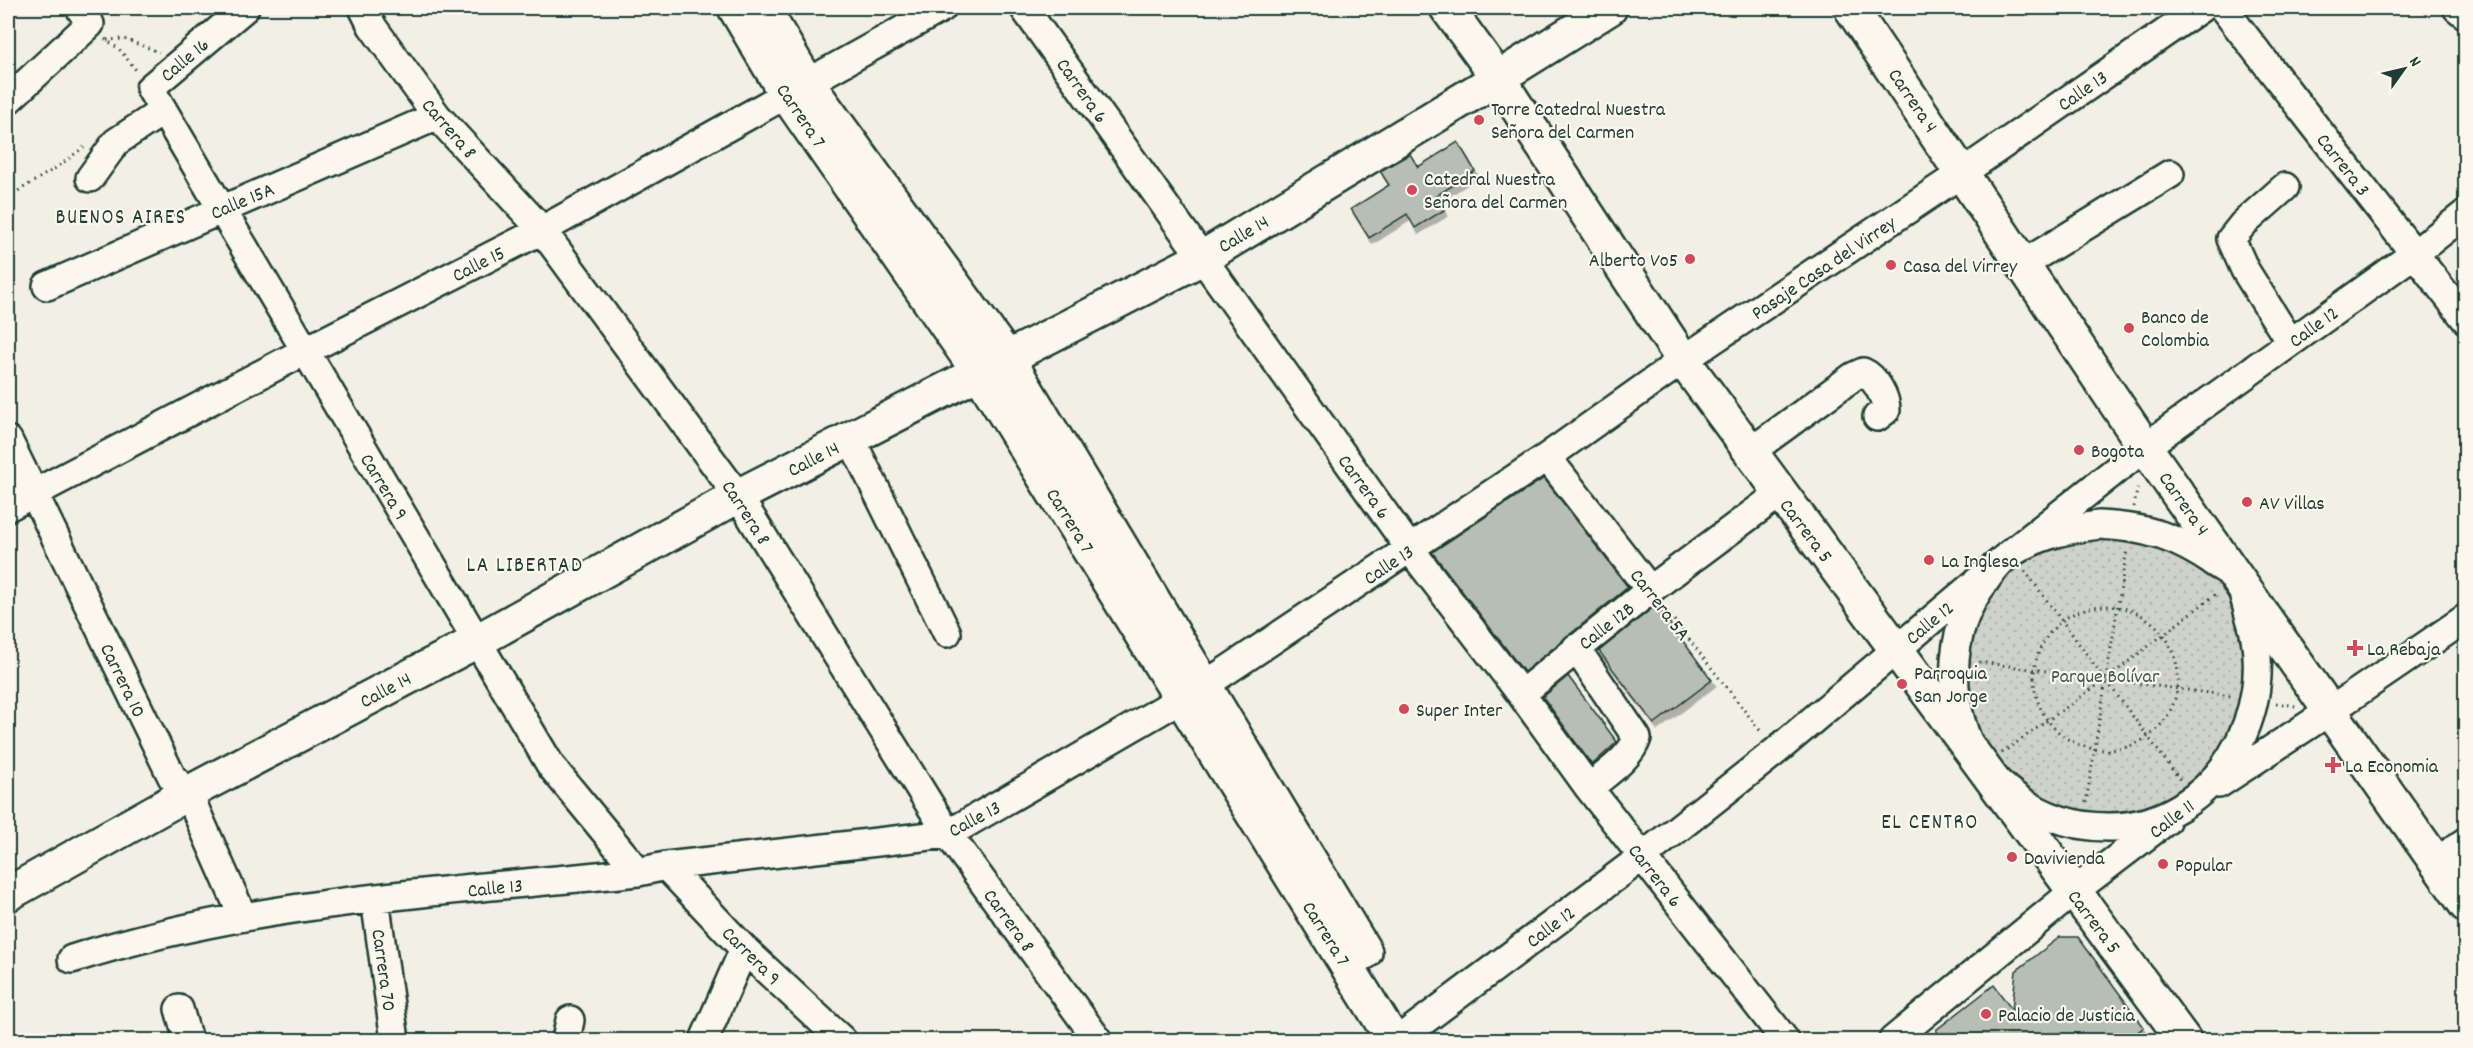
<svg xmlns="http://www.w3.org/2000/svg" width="2473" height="1048" viewBox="0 0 2473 1048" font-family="Dekko,sans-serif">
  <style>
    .grass { fill: url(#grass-dots); stroke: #77887e; stroke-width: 1.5 }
    .building { fill: #b7beb3; stroke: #1f3d34; stroke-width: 1.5; filter: url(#shadow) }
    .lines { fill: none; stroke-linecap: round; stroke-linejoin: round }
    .minor-casing { stroke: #1f3d34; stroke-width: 32 }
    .major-casing { stroke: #1f3d34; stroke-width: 38 }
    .path { stroke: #1f3d34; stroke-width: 3; stroke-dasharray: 1.5 4.5; stroke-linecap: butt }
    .minor { stroke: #fbf7ec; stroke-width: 27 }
    .major { stroke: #fbf7ec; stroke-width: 33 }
    .poi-dot { fill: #d1495b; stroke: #fbf7ec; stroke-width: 2 }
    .labels { text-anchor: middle; stroke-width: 4.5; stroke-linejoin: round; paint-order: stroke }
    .street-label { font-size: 20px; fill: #1f3d34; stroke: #fbf7ec }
    .poi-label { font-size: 20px; fill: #1f3d34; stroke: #fbf7ec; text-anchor: start }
    .park-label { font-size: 20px; fill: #425b52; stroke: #fbf7ec }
    .neighbourhood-label { font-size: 21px; letter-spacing: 1.5px; fill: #1f3d34; stroke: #fbf7ec }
  </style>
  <defs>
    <pattern id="grass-dots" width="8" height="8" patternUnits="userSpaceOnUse" patternTransform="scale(1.5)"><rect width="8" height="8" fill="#cfd2c8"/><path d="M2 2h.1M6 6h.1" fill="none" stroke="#b1b5ac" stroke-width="1.8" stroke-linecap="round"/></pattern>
    <filter id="shadow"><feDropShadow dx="3.5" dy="6" stdDeviation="0" flood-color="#0004"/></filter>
  </defs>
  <rect width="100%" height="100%" fill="#f2f0e5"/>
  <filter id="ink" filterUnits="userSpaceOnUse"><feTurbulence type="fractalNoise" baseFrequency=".0167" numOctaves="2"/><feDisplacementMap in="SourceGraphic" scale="12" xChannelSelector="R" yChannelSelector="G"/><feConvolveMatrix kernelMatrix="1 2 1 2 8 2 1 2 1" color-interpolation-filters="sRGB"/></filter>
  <g filter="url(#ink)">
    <path class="grass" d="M2099,525L2212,561L2252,626L2239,744L2142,823L2028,806L1963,726L1954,681L1993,570Z"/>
    <path class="building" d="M1458,142L1475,171L1436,196L1444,210L1415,228L1407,214L1369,238L1351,209L1389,185L1380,171L1410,154L1418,167Z
      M1544,478L1628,587L1524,672L1432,552Z
      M1656,605L1712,680L1654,724L1599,651Z
      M1568,676L1617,742L1592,765L1543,697Z
      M2060,937H2078L2144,1027L2126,1041H1944L1936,1030L1994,985L2012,1010L2016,971Z"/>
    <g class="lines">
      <defs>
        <path id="minor" d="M245,8L150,88L551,766L638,872
          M363,8L372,26L437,116L542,230L738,496L948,834L1098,1040
          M1024,8L1410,549L1521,694L1589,788L1785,1040
          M2223,8L2466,320
          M2457,8L2466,15
          M8,100L90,24L80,8
          M90,178L116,142L163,111
          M2285,187L2243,224L2231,239L2245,270L2290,342
          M2023,264L2170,174
          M47,286L437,116
          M851,439L947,633
          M8,440L172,777L188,793L243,917
          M1750,452L1854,376L1863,372C1875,377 1886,397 1886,410L1877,417
          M1547,457L1650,590
          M8,507L305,351L542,230L942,8
          M2099,525C2146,527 2177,537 2216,564C2222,568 2231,572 2236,577C2242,584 2247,609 2250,618C2280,712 2215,825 2111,827C2068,828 2029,811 1998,782C1992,777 1984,772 1980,765C1946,708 1944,633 1986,580C1993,570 2002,558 2013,552C2039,535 2069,529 2099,525Z
          M1576,648L1637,738C1630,759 1605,774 1589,788
          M1521,694L1650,590L1779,494
          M2219,784L2330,711L2466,618
          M2436,862L2466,841
          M666,866L744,949L842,1040
          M375,899L395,1040
          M72,959C254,900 449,892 638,872L666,866L948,834L1205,685L1547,457L1683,360L1962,173L2201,8
          M179,1009L188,1040
          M566,1040L570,1020
          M704,1040L744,949
          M1398,1040L1642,857L1776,751L2011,553L2145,447L2414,254L2466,213
          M1893,1040L2073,892L2166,821"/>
        <path id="major" d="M735,8L786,94L980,374L1393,1040
          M763,8L808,84L1008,359L1365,952
          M1447,8L1498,78L1683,360L2184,1040
          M1851,8L2145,447L2466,905
          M8,894L188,793L477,641L738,496L1202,258L1498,78L1610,8"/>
      </defs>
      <use href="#minor" class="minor-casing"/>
      <use href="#major" class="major-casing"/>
      <path class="path" d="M105,39L119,49L136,70
        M107,40L124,39L159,52
        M8,197L59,166L84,147
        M2134,507L2138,484
        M2025,571L2180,780
        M1663,606L1762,733
        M2034 678a72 72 0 1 1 144 0a72 72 0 1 1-144 0Z
        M1979,662L2231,696
        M2276,703L2296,706
        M2002,753L2106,679L2216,594
        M2086,803L2127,549"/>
      <use href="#minor" class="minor"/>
      <use href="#major" class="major"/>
    </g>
  </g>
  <g class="poi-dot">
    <circle cx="1479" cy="120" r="6"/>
    <circle cx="1412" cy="190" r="6"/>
    <circle cx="1690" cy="259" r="6"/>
    <circle cx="1891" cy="265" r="6"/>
    <circle cx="2129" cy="328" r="6"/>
    <circle cx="2079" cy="450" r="6"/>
    <circle cx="2247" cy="502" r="6"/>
    <circle cx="1929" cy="560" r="6"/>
    <path d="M2352 639h6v6h6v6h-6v6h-6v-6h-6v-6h6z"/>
    <circle cx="1902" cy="684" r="6"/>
    <circle cx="1404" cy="709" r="6"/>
    <path d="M2330 756h6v6h6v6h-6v6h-6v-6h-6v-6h6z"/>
    <circle cx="2012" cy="857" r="6"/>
    <circle cx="2163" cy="864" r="6"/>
    <circle cx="1986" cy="1014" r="6"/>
  </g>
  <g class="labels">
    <g class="street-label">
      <text transform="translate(184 59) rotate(-40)" y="7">Calle 16</text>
      <text transform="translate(1083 90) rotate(55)" y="7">Carrera 6</text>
      <text transform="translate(2082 90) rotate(-35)" y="7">Calle 13</text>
      <text transform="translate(1914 100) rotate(56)" y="7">Carrera 4</text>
      <text transform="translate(802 115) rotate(56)" y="7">Carrera 7</text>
      <text transform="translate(450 128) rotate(49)" y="7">Carrera 8</text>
      <text transform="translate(2344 164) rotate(52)" y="7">Carrera 3</text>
      <text transform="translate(242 200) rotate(-23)" y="7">Calle 15A</text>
      <text transform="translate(1243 233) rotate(-31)" y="7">Calle 14</text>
      <text transform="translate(478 263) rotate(-27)" y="7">Calle 15</text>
      <text transform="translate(1823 267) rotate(-34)" y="7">Pasaje Casa del Virrey</text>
      <text transform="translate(2313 326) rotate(-36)" y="7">Calle 12</text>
      <text transform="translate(813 458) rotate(-27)" y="7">Calle 14</text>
      <text transform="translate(385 486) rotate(59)" y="7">Carrera 9</text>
      <text transform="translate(1365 486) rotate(54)" y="7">Carrera 6</text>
      <text transform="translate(2185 503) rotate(55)" y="7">Carrera 4</text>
      <text transform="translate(747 512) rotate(57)" y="7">Carrera 8</text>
      <text transform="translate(1071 520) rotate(58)" y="7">Carrera 7</text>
      <text transform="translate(1807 530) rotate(53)" y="7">Carrera 5</text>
      <text transform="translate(1388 564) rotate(-34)" y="7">Calle 13</text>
      <text transform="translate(1661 604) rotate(52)" y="7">Carrera 5A</text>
      <text transform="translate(1929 622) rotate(-40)" y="7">Calle 12</text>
      <text transform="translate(1606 625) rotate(-38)" y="7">Calle 12B</text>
      <text transform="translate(124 680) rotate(64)" y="7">Carrera 10</text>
      <text transform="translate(385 689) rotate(-28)" y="7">Calle 14</text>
      <text transform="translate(974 818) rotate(-28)" y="7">Calle 13</text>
      <text transform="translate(2171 818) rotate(-37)" y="7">Calle 11</text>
      <text transform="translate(1656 875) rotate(52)" y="7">Carrera 6</text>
      <text transform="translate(495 887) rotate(-6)" y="7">Calle 13</text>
      <text transform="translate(1010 920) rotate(54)" y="7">Carrera 8</text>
      <text transform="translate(2095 921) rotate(53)" y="7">Carrera 5</text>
      <text transform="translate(1550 926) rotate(-37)" y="7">Calle 12</text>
      <text transform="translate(1327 933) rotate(58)" y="7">Carrera 7</text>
      <text transform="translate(752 955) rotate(45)" y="7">Carrera 9</text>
      <text transform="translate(385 970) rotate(82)" y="7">Carrera 70</text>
    </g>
    <g class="poi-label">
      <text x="1491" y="115">Torre Catedral Nuestra<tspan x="1491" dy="23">Señora del Carmen</tspan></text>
      <text x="1424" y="185">Catedral Nuestra<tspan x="1424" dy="23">Señora del Carmen</tspan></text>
      <text x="1678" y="266" text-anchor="end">Alberto Vo5</text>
      <text x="1903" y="272">Casa del Virrey</text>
      <text x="2141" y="323">Banco de<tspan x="2141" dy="23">Colombia</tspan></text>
      <text x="2091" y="457">Bogota</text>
      <text x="2259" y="509">AV Villas</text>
      <text x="1941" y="567">La Inglesa</text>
      <text x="2367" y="655">La Rebaja</text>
      <text x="1914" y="679">Parroquia<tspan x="1914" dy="23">San Jorge</tspan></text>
      <text x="1416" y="716">Super Inter</text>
      <text x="2345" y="772">La Economia</text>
      <text x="2024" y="864">Davivienda</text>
      <text x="2175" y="871">Popular</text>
      <text x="1998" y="1021">Palacio de Justicia</text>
    </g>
    <g class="park-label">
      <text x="2105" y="682">Parque Bolívar</text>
    </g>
    <g class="neighbourhood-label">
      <text x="121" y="223">BUENOS AIRES</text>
      <text x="525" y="571">LA LIBERTAD</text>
      <text x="1930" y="828">EL CENTRO</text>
    </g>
  </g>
  <rect width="2473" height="1048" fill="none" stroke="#fbf7ec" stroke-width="30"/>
  <rect x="15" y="15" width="2443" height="1018" fill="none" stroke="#1f3d34" stroke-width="2" filter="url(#ink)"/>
  <g transform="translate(2404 69) rotate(56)" stroke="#fbf7ec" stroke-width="4.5" paint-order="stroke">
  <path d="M0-4.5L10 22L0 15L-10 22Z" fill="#1f3d34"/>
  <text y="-9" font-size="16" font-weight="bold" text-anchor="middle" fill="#1f3d34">N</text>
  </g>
</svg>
